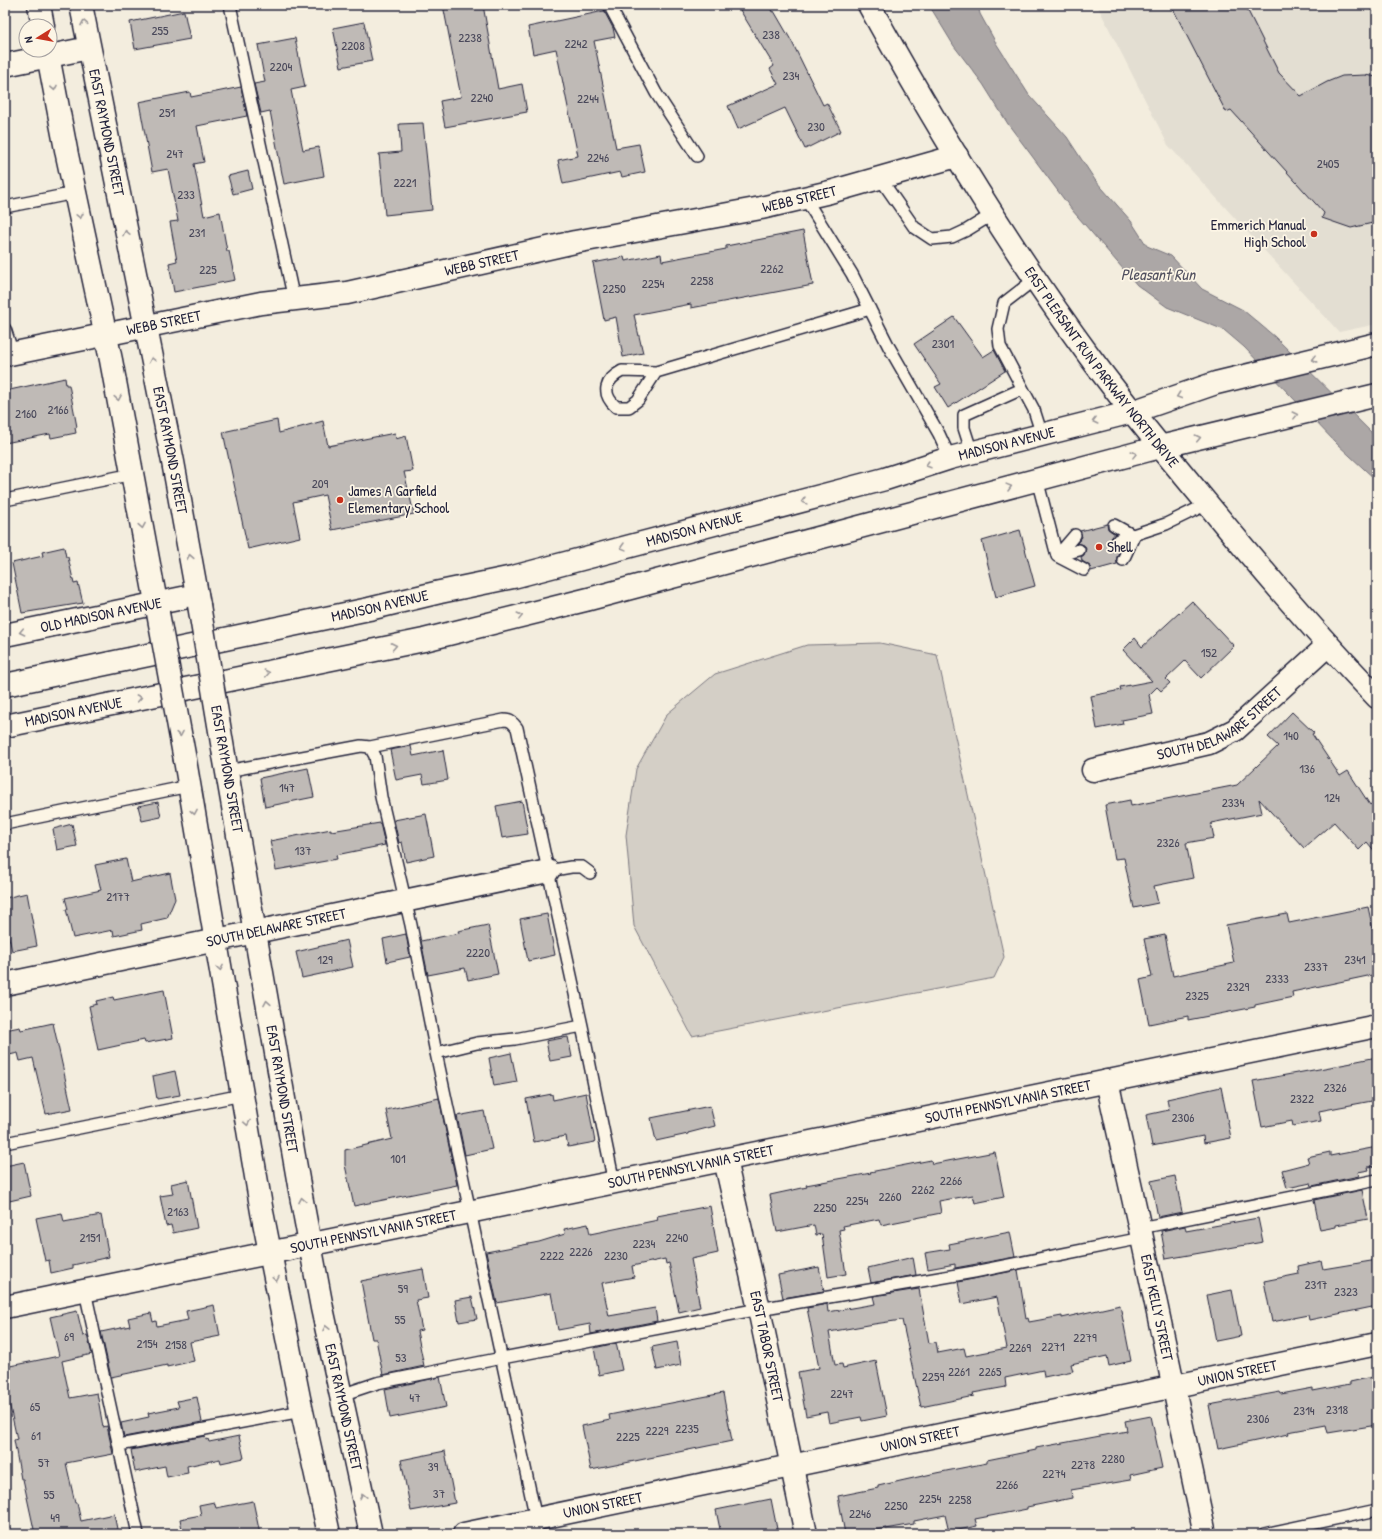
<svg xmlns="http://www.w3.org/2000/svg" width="1382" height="1539" viewBox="0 0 1382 1539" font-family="'Patrick Hand',sans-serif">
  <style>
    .built { fill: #e3ded2 }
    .green { fill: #d4cfc6; stroke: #7b7880 }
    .water { fill: #aca7a6; stroke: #75727b }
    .building { fill: #bfbab6; stroke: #22223b }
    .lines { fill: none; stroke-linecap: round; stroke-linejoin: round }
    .lane-casing { stroke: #22223b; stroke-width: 14 }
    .street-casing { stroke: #22223b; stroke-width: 25 }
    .secondary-casing { stroke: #22223b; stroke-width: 25 }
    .primary-casing { stroke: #22223b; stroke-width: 25 }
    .lane { stroke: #fcf5e5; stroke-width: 11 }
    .street { stroke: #fcf5e5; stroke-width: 22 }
    .secondary { stroke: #fcf5e5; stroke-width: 22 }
    .primary { stroke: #fcf5e5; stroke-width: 22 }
    .primary-bridge-casing { stroke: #22223b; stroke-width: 25; stroke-linecap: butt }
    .primary-bridge { stroke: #fcf5e5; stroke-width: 22 }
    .oneway { stroke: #9a9698 }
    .poi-dot { fill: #c8321e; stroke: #fcf5e5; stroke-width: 1.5 }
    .labels { text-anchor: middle; stroke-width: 3.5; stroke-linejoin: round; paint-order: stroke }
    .number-label { font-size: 13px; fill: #49485a }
    .street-label { font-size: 15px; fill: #22223b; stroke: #fcf5e5 }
    .poi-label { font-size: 15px; fill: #22223b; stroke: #fcf5e5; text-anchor: start }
    .water-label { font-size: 16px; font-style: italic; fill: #525160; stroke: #fcf5e5 }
  </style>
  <rect width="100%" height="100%" fill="#f3edde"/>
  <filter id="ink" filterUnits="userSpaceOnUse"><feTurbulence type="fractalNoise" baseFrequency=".025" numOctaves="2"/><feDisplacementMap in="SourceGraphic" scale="8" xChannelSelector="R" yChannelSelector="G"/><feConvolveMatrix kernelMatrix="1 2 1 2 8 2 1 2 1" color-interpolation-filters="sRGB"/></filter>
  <g filter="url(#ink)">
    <path class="built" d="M1097,5H1377V324L1339,332L1168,145Z"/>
    <path class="green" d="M880,643L937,655L1004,957L994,978L692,1036L634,926L626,835L636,769L667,714L715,674L807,645Z"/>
    <path class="water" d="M929,5H978L980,14L996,43L1029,95L1067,137L1095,180L1131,221L1147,246L1171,256L1202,289L1243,310L1275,337L1377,438V481L1336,443L1244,347L1224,330L1167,307L1137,285L1072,210L1029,152L1008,124L983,84L954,46Z"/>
    <path class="building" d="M443,5H483L498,89L522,84L527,112L445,127L440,101L461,97Z
      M737,5H769L772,12L774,11L792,42L823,105L827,103L841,131L805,149L785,108L738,129L728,106L778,84L770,69L774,66Z
      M1171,5H1245L1279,73L1301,96L1327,82L1342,76L1365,75L1377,77V222L1351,228L1322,218L1324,213L1231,110L1226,112Z
      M184,11L190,39L135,49L130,22Z
      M604,11L613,28L615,37L594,41L616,148L639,144L645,172L622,177L620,172L563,184L558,160L578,156L556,49L533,54L528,27Z
      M364,22L372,61L341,67L333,28Z
      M295,38L305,87L291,90L303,150L319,147L324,176L284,184L270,111L261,113L254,84L265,82L258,45Z
      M241,87L247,116L197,126L204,162L194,164L204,216L220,212L227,251H229L235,280L174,292L169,263L177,261L170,222L178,221L168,169L152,172L139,102L190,92L191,97Z
      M423,123L432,210L385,215L379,154L401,152L399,124Z
      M248,171L252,189L233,194L228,176Z
      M803,231L813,285L691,308V304L634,315L643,353L623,357L616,317L604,320L593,263L624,257L625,261L661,254L662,261L726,249V246Z
      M954,317L983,357L994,350L1005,371L948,408L935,387L941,384L914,344Z
      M65,378L66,385H69L77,427L75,428L76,433L51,438L50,434L5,443V391Z
      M277,420L279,433L323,421L328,446L395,433L396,439L406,436L413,471L404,472L414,514L332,530L325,495L293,502L300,537L248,549L223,432Z
      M1107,524L1108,529L1115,534L1111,538L1112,543L1114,545L1120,547V549L1117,557V564L1091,571L1090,566L1082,561L1081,557L1084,555L1086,549L1084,545L1077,543L1082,537L1080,531Z
      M1020,530L1035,586L996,597L982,541Z
      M64,547L66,557H68L74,584L78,583L83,603L22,613L12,563L43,556L42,552Z
      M1192,601L1234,646L1201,678L1185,661L1166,679L1170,683L1161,691L1157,687L1149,695L1153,714L1122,720L1123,724L1097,729L1091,696L1121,690L1120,687L1152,681L1123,650L1135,638L1142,647Z
      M1292,712L1314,733L1312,734L1340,776L1348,771L1370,805L1377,799V854L1367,842L1359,850L1334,822L1304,848L1259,799L1262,813L1211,823L1214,838L1186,843L1193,878L1154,886L1158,903L1134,908L1124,858L1115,859L1105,805L1130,800L1131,806L1237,785L1278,746L1268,737Z
      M411,746L413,756L443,750L448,780L424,784L422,775L396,780L390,750Z
      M308,768L314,797L265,807L260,778Z
      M522,801L528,834L502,838L496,806Z
      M158,802L161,817L142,821L138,806Z
      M426,814L434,856L406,862L402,842L399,843L394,820Z
      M380,823L385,845L336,855L337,859L276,870L270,841L331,829V831Z
      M72,824L77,846L57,850L53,829Z
      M126,859L131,882L170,873L175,899L167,918L141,924L142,930L114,936L113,930L73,938L66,909H68L65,898L101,890L95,865Z
      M27,893L37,946L12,951L5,919V898Z
      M1368,907L1373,930L1377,929V974L1292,992L1293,997L1255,1005V1007L1188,1020V1016L1149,1024L1140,980L1152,977L1144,939L1165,935L1173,976L1234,963L1226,925L1287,914L1289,923Z
      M547,914L555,955L528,961L520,919Z
      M488,925L498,974L468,980L465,968L428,975L421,941L459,933L458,931Z
      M406,934L410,957L387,962L383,939Z
      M347,940L353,967L302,978L296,952Z
      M164,990L173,1038L145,1043L144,1040L98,1050L89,1006L97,1004L96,1001L113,997L114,1000Z
      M53,1023L72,1109L46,1114L33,1058L20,1061L18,1053L5,1056V1030L20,1027L21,1030Z
      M568,1037L572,1057L550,1061L546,1041Z
      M511,1053L517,1082L494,1086L489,1058Z
      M1377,1057V1100L1319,1111L1321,1121L1293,1126L1292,1121L1262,1127L1253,1081L1352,1063V1062Z
      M175,1071L180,1095L157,1099L153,1076Z
      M1221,1087L1231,1138L1204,1143L1203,1136L1152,1146L1146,1115L1169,1110L1167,1099Z
      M586,1093L595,1142L568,1147L566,1136L534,1142L526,1099L552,1094L553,1100Z
      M439,1098L457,1185L354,1206L345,1165V1150L392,1139L386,1110Z
      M710,1106L715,1126L688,1133V1134L656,1141L651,1118Z
      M484,1111L492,1149L465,1155L457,1116Z
      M1377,1147V1166L1368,1167L1369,1170L1358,1172L1359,1176L1312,1186L1311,1183L1287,1188L1282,1170L1309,1163L1307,1157L1330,1152V1156Z
      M995,1152L1004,1197L975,1203L973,1195L939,1201L941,1213L881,1225L879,1219L843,1226L844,1229L839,1230L846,1274L828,1277L822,1234L816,1235L814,1225L777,1232L770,1195L807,1187L806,1185L871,1173L870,1172L931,1160L932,1164Z
      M24,1162L31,1196L5,1202V1166Z
      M1175,1176L1182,1212L1158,1217L1151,1181Z
      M188,1180L197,1228L173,1233L171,1225L166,1226L160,1196L173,1194L171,1184Z
      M1362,1190L1368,1219L1336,1225V1227L1320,1230L1314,1200Z
      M710,1206L718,1253L691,1259L700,1307L679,1312L669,1263L666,1264L665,1259L632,1266L634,1277L602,1283L609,1316L655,1308L657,1321L591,1334L590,1324L558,1330L551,1293L497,1303L486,1252L539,1242L565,1234L564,1229L588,1224L590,1234L658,1220L657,1216Z
      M62,1213L64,1222L101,1215L109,1257L73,1265V1268L51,1273L49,1260L45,1261L36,1218Z
      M1258,1218L1263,1242L1166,1259L1161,1231L1185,1226L1186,1231Z
      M1010,1232L1015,1257L955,1268V1264L928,1269L925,1253L950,1249L949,1244Z
      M913,1257L916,1275L871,1283L868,1268Z
      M1377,1260V1306L1309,1320L1308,1315L1272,1322L1264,1281L1299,1274L1298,1266L1321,1261L1323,1269Z
      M819,1267L824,1291L783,1298L778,1275Z
      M423,1269L428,1298L416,1300L422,1330L417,1331L424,1366L383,1375L376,1339H372L361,1281Z
      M1018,1270L1026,1319L1028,1318L1029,1322L1062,1316V1318L1120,1305L1131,1361L1109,1366L1107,1356L1071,1364L1073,1371L1044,1377L1043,1370L1005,1378L1006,1387L973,1393L974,1396L921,1407L902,1320L874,1324L829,1332L835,1365L842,1364L843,1368L876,1361L887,1416L862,1421L861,1417L829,1423L827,1412L806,1416L798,1372L819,1368L807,1308L827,1304L828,1312L875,1304L873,1296L919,1289L929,1343L936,1342L938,1353L964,1348L966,1356L1007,1348L997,1297L962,1304L958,1282Z
      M1232,1290L1241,1336L1216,1341L1207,1295Z
      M472,1297L477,1319L459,1322L455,1300Z
      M214,1305L220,1336L190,1342L194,1361L167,1367V1365L111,1377L101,1332L130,1326L128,1318L151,1313L153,1322L156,1321L157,1326L188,1320L186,1311Z
      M77,1311L83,1336L87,1335L92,1354L62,1361L70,1398L97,1393L103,1427L107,1426L113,1454L66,1463L75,1503H77L81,1521L114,1514L118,1534H35L23,1479H21L14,1440L17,1439L5,1384V1367L59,1356L50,1317Z
      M677,1342L681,1365L657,1370L652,1347Z
      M616,1343L622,1370L599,1375L594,1348Z
      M1377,1376V1425L1328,1433L1326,1425L1288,1432L1289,1434L1218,1449L1209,1405L1280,1392L1281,1394L1313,1388V1391L1350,1384V1382Z
      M440,1377L446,1407L390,1418L385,1389Z
      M723,1393L732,1441L591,1470L582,1426L610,1420L609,1415Z
      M197,1397L202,1422L124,1437L121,1423L149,1417L148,1413L179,1407L177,1401Z
      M1151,1416L1162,1468L1130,1475L1131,1480L1071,1490L1072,1498L1027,1507V1509L975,1519L977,1526L949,1532L945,1515L914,1521V1524L886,1529V1528L854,1534H845L838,1496L878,1488V1486L936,1473L987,1463V1460L1036,1450V1448L1127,1431L1125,1421Z
      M205,1436L206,1440L208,1439L209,1442L239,1436L244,1458L221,1463L220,1459L187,1466L188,1473L167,1477L165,1466L135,1472L131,1450Z
      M445,1451L455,1503L411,1511L401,1460Z
      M771,1499L778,1534H721L716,1510Z
      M253,1501L260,1534H183L180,1519L201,1515L199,1505L214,1502L216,1508Z"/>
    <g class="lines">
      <defs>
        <path id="lane" d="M230,5L294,300
          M609,5L656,93L697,156
          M880,178L914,227L932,239L952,237L967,230L993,214
          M805,198L852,274L889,347L939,434L950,458
          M5,207L75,193
          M1035,279L1004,303L998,329L1000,346L1034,410L1042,435
          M5,329L13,354
          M622,371L656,372L638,400L629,407H616C601,393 605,380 622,371Z
          M656,372L870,309
          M972,453L964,428V415L1022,389
          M1037,479L1057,556L1079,550
          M5,500L133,474
          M1114,525L1134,536L1123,560
          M1075,535L1057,556L1084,570
          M1118,540L1166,524L1207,504
          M370,747L375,756L381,797L411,925L436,1053L536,1519L537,1534
          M227,771L361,746L370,747L504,720C511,720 513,723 517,728L582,1026L614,1183
          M5,824L189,786
          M548,871L571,867H582L590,873
          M436,1053L477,1043L515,1039L582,1026
          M5,1143L242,1095
          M1140,1228L1377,1180
          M85,1291L138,1534
          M341,1395L377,1383L502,1358L759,1309L974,1272L1142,1238
          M119,1445L302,1411
          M1264,1534L1377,1510"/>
        <g id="street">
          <path d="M5,65L89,48"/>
          <path id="s1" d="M5,355L261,303L347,293L575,242L761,208L830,192L957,156"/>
          <path id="s2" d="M5,635L197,595"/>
          <path id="s3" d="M1093,770L1209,743L1235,730L1328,645"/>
          <path id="s4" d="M5,984L548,871"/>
          <path id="s5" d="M1107,1081L1142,1238L1205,1534"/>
          <path id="s6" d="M725,1160L759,1309L806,1534"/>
          <path id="s7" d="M5,1307L1377,1026"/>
          <path id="s8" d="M464,1534L1377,1344"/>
        </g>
        <g id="secondary">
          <path id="s9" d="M869,5C936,126 1008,245 1090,357C1127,407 1166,454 1206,502C1261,569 1317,635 1377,697"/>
        </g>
        <g id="primary">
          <path d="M39,5L43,26"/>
          <path id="s10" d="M81,5L173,462L199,605"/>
          <path d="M47,50L67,155L111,360L158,613"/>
          <path id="s11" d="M5,685L369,609L440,592L513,577L885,479L950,458L1132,412L1216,383L1377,344"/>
          <path id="s12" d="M5,726L424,640L589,599L1160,447L1377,395"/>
          <path id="s13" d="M224,755L299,1185L322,1308L371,1534"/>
          <path d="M185,760L262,1212L299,1398L329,1534"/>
        </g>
      </defs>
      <use href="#lane" class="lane-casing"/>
      <use href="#street" class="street-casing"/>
      <use href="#secondary" class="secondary-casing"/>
      <use href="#primary" class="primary-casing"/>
      <use href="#lane" class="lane"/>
      <use href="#street" class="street"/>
      <use href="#secondary" class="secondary"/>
      <use href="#primary" class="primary"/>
      <defs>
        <path id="primary-bridge" d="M199,605L224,755
          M158,613L185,760"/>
      </defs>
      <use href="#primary-bridge" class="primary-bridge-casing"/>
      <use href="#primary-bridge" class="primary-bridge"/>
    </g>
    <defs><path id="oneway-chevron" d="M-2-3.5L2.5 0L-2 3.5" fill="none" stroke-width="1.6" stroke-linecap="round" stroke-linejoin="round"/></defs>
    <g class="oneway">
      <use href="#oneway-chevron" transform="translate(84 23) rotate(-101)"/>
      <use href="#oneway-chevron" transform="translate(54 88) rotate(79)"/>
      <use href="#oneway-chevron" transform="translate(80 216) rotate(78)"/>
      <use href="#oneway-chevron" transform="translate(126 233) rotate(-102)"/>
      <use href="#oneway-chevron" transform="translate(1314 359) rotate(166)"/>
      <use href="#oneway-chevron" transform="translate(152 360) rotate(-102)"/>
      <use href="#oneway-chevron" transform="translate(1179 396) rotate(161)"/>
      <use href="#oneway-chevron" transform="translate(118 398) rotate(80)"/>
      <use href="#oneway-chevron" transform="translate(1295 415) rotate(-14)"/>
      <use href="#oneway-chevron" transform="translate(1095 421) rotate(166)"/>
      <use href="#oneway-chevron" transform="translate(1198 438) rotate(-13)"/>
      <use href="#oneway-chevron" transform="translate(1134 454) rotate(-14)"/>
      <use href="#oneway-chevron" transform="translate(928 465) rotate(162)"/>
      <use href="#oneway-chevron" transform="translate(1009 487) rotate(-15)"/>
      <use href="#oneway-chevron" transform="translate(804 501) rotate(165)"/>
      <use href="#oneway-chevron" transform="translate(142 526) rotate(80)"/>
      <use href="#oneway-chevron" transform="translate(623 547) rotate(165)"/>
      <use href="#oneway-chevron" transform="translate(190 557) rotate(-100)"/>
      <use href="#oneway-chevron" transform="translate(520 616) rotate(-14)"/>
      <use href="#oneway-chevron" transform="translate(22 632) rotate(168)"/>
      <use href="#oneway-chevron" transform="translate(394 646) rotate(-11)"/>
      <use href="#oneway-chevron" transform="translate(267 673) rotate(-12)"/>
      <use href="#oneway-chevron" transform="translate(139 698) rotate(-11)"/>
      <use href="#oneway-chevron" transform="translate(180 734) rotate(80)"/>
      <use href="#oneway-chevron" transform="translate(194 812) rotate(80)"/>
      <use href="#oneway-chevron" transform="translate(220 968) rotate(80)"/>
      <use href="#oneway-chevron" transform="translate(267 1003) rotate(-100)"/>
      <use href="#oneway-chevron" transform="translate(247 1123) rotate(80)"/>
      <use href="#oneway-chevron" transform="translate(302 1200) rotate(-101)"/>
      <use href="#oneway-chevron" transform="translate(276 1279) rotate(79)"/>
      <use href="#oneway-chevron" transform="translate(326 1328) rotate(-102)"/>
      <use href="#oneway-chevron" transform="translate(363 1496) rotate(-102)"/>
    </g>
  </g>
  <g class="poi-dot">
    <circle cx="1314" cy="234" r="4"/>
    <circle cx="340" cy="500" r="4"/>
    <circle cx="1099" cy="547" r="4"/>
  </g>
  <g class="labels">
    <g class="number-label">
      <text x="160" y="35">255</text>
      <text x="771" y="39">238</text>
      <text x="470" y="42">2238</text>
      <text x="576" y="48">2242</text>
      <text x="353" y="50">2208</text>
      <text x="281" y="71">2204</text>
      <text x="791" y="80">234</text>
      <text x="482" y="102">2240</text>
      <text x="588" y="103">2244</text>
      <text x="167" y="117">251</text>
      <text x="816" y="131">230</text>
      <text x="175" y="158">247</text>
      <text x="598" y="162">2246</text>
      <text x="1328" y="168">2405</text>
      <text x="405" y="187">2221</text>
      <text x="186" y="199">233</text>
      <text x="197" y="237">231</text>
      <text x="772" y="273">2262</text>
      <text x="208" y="274">225</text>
      <text x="702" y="285">2258</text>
      <text x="653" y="288">2254</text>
      <text x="614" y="293">2250</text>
      <text x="943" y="348">2301</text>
      <text x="58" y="414">2166</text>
      <text x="26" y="418">2160</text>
      <text x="320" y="488">209</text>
      <text x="1209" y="657">152</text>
      <text x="1291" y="740">140</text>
      <text x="1307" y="773">136</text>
      <text x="287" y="792">147</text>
      <text x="1332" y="802">124</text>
      <text x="1233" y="807">2334</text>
      <text x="1168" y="847">2326</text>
      <text x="303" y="855">137</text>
      <text x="118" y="901">2177</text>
      <text x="478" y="957">2220</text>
      <text x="325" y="964">129</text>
      <text x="1355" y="964">2341</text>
      <text x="1316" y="971">2337</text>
      <text x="1277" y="983">2333</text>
      <text x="1238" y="991">2329</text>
      <text x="1197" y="1000">2325</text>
      <text x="1335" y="1092">2326</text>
      <text x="1302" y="1103">2322</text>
      <text x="1183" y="1122">2306</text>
      <text x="398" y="1163">101</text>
      <text x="951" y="1185">2266</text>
      <text x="923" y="1194">2262</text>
      <text x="890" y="1201">2260</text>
      <text x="857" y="1205">2254</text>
      <text x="825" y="1212">2250</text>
      <text x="178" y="1216">2163</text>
      <text x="90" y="1242">2151</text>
      <text x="677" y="1242">2240</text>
      <text x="644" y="1248">2234</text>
      <text x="581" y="1256">2226</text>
      <text x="552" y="1260">2222</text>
      <text x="616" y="1260">2230</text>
      <text x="1316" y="1289">2317</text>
      <text x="403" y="1293">59</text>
      <text x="1346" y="1296">2323</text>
      <text x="400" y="1324">55</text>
      <text x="69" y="1341">69</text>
      <text x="1085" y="1342">2279</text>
      <text x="147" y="1348">2154</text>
      <text x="176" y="1349">2158</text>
      <text x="1053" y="1351">2271</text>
      <text x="1020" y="1352">2269</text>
      <text x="401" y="1362">53</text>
      <text x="959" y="1376">2261</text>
      <text x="990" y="1376">2265</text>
      <text x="933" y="1381">2259</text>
      <text x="842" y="1398">2247</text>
      <text x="415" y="1402">47</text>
      <text x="35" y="1411">65</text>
      <text x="1337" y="1414">2318</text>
      <text x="1304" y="1415">2314</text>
      <text x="1258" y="1423">2306</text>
      <text x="687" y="1433">2235</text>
      <text x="657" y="1435">2229</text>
      <text x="36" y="1440">61</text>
      <text x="628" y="1441">2225</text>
      <text x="1113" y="1463">2280</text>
      <text x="44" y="1467">57</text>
      <text x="1083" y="1469">2278</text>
      <text x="433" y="1471">39</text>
      <text x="1054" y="1478">2274</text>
      <text x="1007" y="1489">2266</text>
      <text x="439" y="1498">37</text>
      <text x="49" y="1499">55</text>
      <text x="930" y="1503">2254</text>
      <text x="960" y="1504">2258</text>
      <text x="896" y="1510">2250</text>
      <text x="860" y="1518">2246</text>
      <text x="55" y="1522">49</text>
    </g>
    <g class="street-label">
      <text dy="5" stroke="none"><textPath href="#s10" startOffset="130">EAST RAYMOND STREET</textPath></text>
      <text dy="5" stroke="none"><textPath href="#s1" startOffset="810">WEBB STREET</textPath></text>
      <text dy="5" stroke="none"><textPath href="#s1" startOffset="486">WEBB STREET</textPath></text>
      <text dy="5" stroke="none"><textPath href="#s1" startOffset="162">WEBB STREET</textPath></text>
      <text dy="5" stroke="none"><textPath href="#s9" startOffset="431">EAST PLEASANT RUN PARKWAY NORTH DRIVE</textPath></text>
      <text dy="5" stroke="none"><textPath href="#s11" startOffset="1031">MADISON AVENUE</textPath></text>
      <text dy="5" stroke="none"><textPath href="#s10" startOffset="454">EAST RAYMOND STREET</textPath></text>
      <text dy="5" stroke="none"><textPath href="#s11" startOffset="707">MADISON AVENUE</textPath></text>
      <text dy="5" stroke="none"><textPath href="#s11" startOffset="383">MADISON AVENUE</textPath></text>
      <text dy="5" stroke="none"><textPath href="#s2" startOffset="98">OLD MADISON AVENUE</textPath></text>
      <text dy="5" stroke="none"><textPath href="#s12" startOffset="70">MADISON AVENUE</textPath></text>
      <text dy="5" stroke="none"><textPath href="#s3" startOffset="137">SOUTH DELAWARE STREET</textPath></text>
      <text transform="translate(227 769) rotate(80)" y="5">EAST RAYMOND STREET</text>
      <text dy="5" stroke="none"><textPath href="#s4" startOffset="277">SOUTH DELAWARE STREET</textPath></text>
      <text dy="5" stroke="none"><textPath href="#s13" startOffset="339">EAST RAYMOND STREET</textPath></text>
      <text dy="5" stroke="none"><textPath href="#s7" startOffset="1024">SOUTH PENNSYLVANIA STREET</textPath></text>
      <text dy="5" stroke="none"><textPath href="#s7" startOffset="700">SOUTH PENNSYLVANIA STREET</textPath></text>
      <text dy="5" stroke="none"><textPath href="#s7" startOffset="376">SOUTH PENNSYLVANIA STREET</textPath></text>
      <text dy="5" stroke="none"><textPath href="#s5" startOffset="232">EAST KELLY STREET</textPath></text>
      <text dy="5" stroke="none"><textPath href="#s6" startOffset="191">EAST TABOR STREET</textPath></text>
      <text dy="5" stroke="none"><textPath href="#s8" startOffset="790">UNION STREET</textPath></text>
      <text dy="5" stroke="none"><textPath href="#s13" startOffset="663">EAST RAYMOND STREET</textPath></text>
      <text dy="5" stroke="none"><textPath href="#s8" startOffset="466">UNION STREET</textPath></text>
      <text dy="5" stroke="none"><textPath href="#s8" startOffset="142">UNION STREET</textPath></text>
    </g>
    <g class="poi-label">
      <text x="1306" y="230" text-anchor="end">Emmerich Manual<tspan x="1306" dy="17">High School</tspan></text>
      <text x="348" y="496">James A Garfield<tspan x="348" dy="17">Elementary School</tspan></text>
      <text x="1107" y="552">Shell</text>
    </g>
    <g class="water-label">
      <text x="1158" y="280">Pleasant Run</text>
    </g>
  </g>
  <rect width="1382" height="1539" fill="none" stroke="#fcf5e5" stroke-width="20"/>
  <rect x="10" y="10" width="1362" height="1519" fill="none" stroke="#22223b" stroke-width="1.5" filter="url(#ink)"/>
  <g transform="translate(38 38) rotate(259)"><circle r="19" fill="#fcf5e5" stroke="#a5a1a1"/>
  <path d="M0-3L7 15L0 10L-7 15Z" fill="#c8321e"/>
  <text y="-6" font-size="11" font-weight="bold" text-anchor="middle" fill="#22223b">N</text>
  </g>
</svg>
